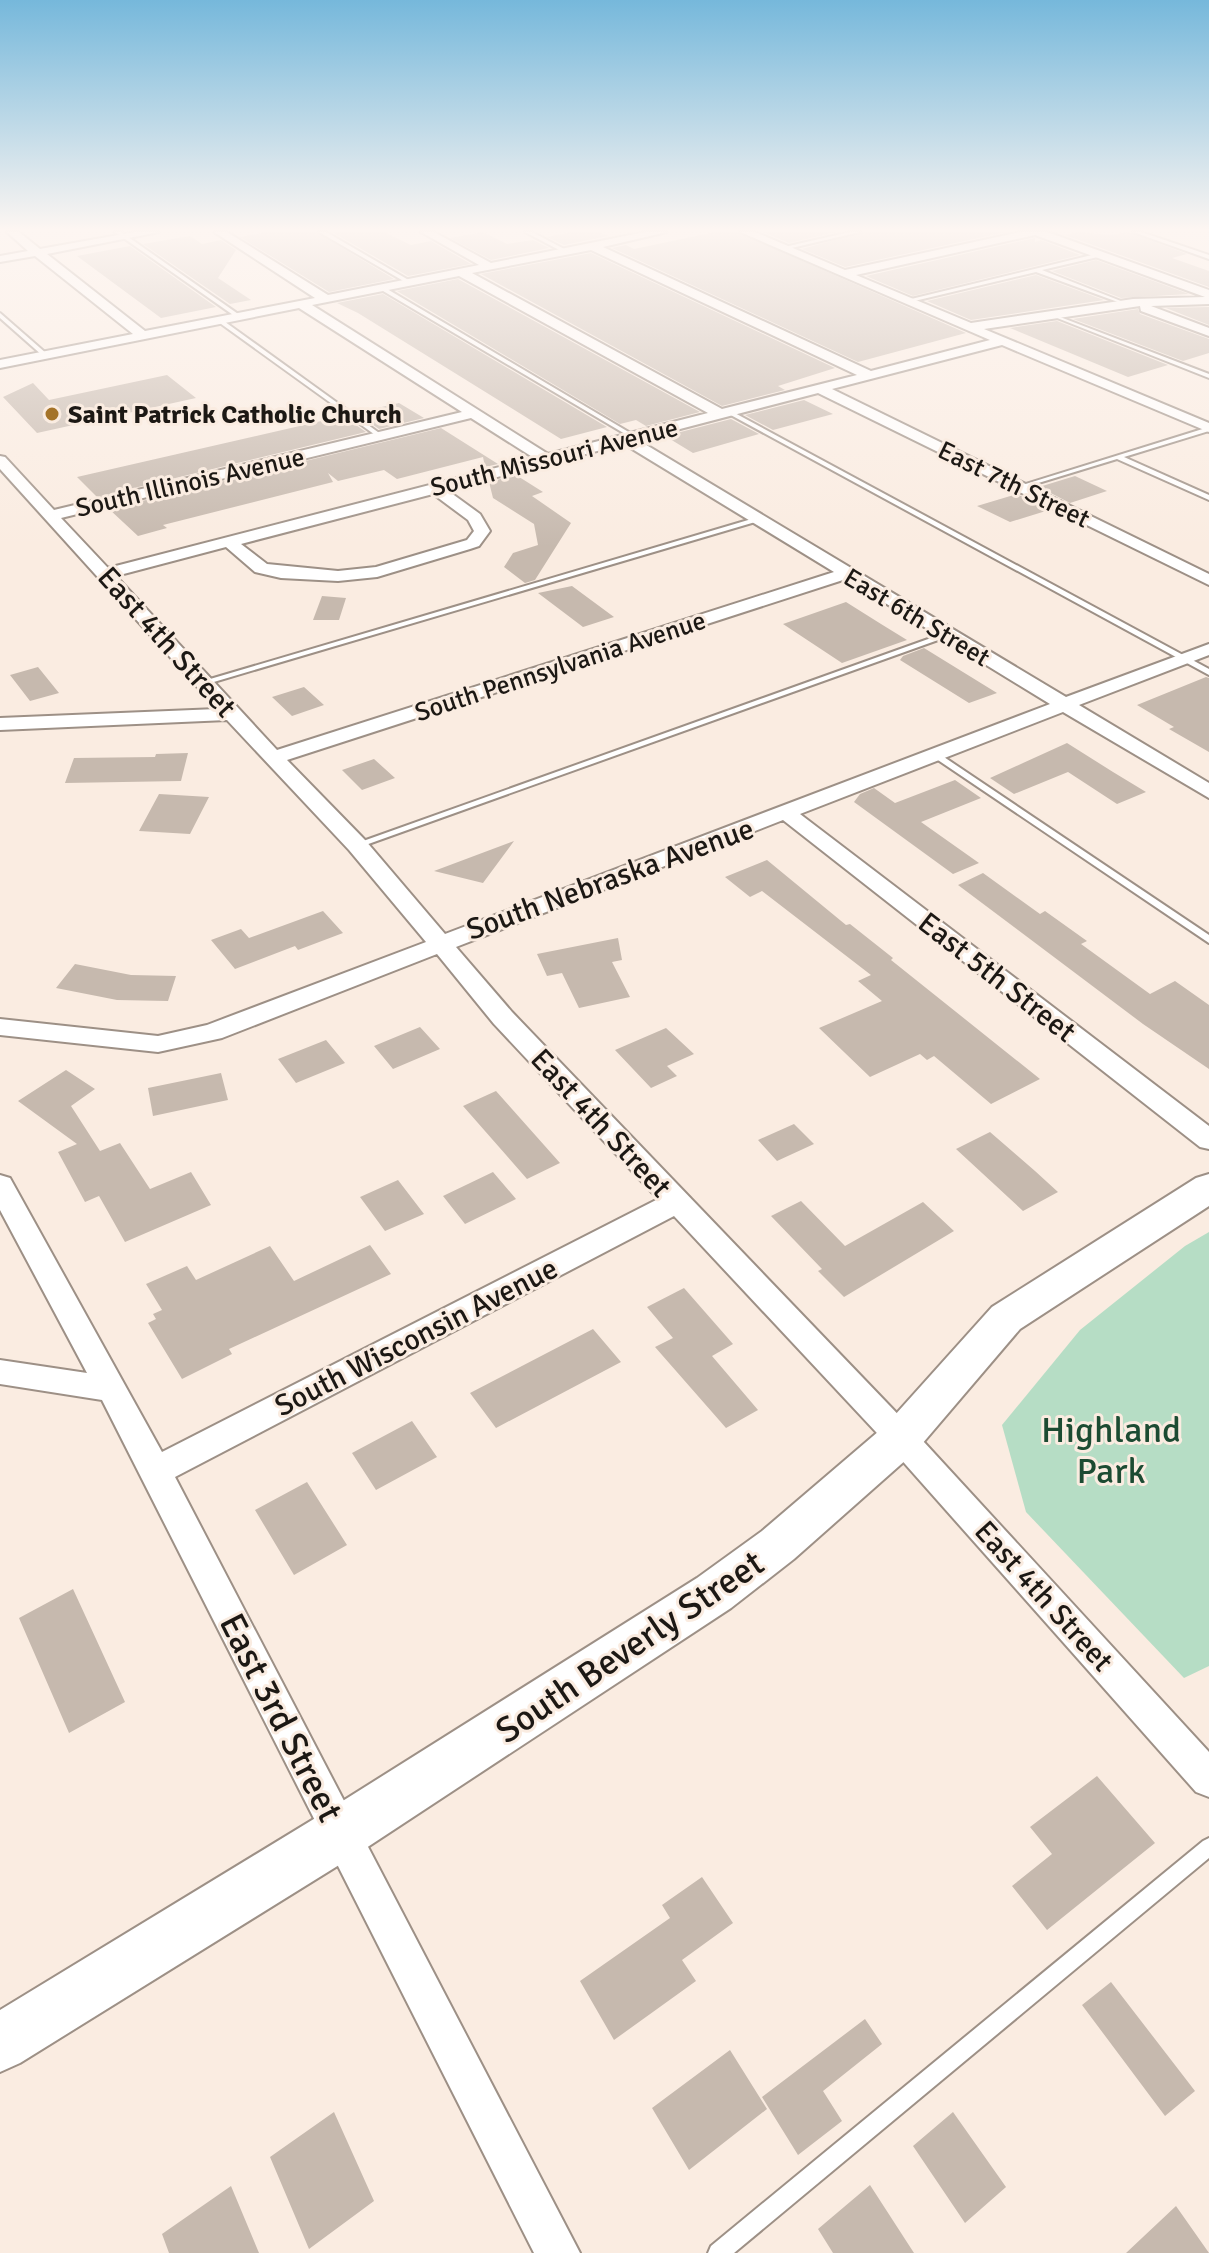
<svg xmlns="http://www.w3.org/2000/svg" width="1209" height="2253" viewBox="0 0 1209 2253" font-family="Signika,sans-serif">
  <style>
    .green { fill: #b6ddc5 }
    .building { fill: #c6b9ae }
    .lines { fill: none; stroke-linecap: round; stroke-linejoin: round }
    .lane-casing { stroke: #9d9086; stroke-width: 4 }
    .street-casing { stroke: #9d9086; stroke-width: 4 }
    .secondary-casing { stroke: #9d9086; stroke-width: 4 }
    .lane { fill: #fff; fill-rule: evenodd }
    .street { fill: #fff; fill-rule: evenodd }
    .secondary { fill: #fff; fill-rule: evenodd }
    .poi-dot { fill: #a47328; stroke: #faece1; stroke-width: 3 }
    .labels { text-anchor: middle; stroke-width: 6; stroke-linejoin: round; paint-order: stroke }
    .far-poi-label { font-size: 26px; font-weight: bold; fill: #1c1814; stroke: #faece1; text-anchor: start }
    .far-street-label { font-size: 26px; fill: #1c1814; stroke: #faece1 }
    .street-label { font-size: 30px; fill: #1c1814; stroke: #faece1 }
    .near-park-label { font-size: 36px; fill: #1c4b32; stroke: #faece1 }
    .near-street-label { font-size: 36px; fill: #1c1814; stroke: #faece1 }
  </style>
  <rect width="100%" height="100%" fill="#faece1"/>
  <path class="green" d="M1209,1232V1666L1184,1678L1026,1512L1002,1425L1080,1330L1185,1246Z"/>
  <path class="building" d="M267,232H316L394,279L329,292L240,237Z
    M332,232H384L411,245L431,241L471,264L408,276Z
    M483,232L507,244L533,240L549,248L491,260L450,238Z
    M572,232H598L608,236L564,245L547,237Z
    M715,232H737L966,333L858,362L612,248L626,245L634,249Z
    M763,232H836L789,243Z
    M863,232H1006L845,267L802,249Z
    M1078,232L1111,235L1128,232L1187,254L1172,258L1209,271V287L1065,235Z
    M190,236L202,244L221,240L236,250L218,278L251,300L230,304L143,244Z
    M1035,238V242L1041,240L1080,255L913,296L866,276Z
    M130,246L216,307L161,318L77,256Z
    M591,253L835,368L778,386L785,390L722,406L481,274Z
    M1096,260L1189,294L1121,298L1052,271Z
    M1036,275L1104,300L971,320L927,301Z
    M458,279L700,412L646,426L636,420L620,424L397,291Z
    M383,294L607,427L561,439L358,313L337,303Z
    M1209,307V325L1166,308Z
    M1138,309L1140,314L1209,339V353L1183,361L1073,319Z
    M1057,321L1168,365L1128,377L1010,328Z
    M167,375L196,398L37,433L3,397L33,383L49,400Z
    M804,400L833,414L773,430L745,415Z
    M399,403L424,418L379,429L356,413Z
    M343,416L366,432L97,497L77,477Z
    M731,419L759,434L693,453L665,436Z
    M441,428L498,464L485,467L483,457L397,479L384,470L338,481L328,473L333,482L163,525L167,528L138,536L109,509Z
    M516,475L543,492L532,496L571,523L535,580L525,583L504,567L513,553L538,545L534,524L493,498L489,482Z
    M1075,476L1107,491L1070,503L1039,487Z
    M1017,494L1049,510L1010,522L977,506Z
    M572,586L614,617L583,627L538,593Z
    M322,596L346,598L339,620H313Z
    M846,602L881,624L907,640L842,663L783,624Z
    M924,648L997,693L969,703L900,660L903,656Z
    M38,667L59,693L30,701L10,675Z
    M1206,677L1209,678V752L1169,729L1174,727L1137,705Z
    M304,687L324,705L292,716L272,697Z
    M1067,743L1113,772L1146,792L1117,804L1068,772L1014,794L990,778Z
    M188,753L181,781L65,783L74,758L155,757L156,754Z
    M374,759L395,778L362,790L342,770Z
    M955,780L981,798L921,822L979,863L953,874L854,802L860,794L874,788L895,803Z
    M159,794L209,797L190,834L139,831Z
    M514,841L483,883L434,871Z
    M767,860L846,925L850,924L893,958L891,960L1040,1079L991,1104L934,1056L927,1060L920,1054L870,1077L819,1028L882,1001L858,981L871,975L762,891L750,897L725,877Z
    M983,873L1040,914L1045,911L1087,941L1081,944L1150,994L1175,981L1209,1005V1069L1143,1024L958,885Z
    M323,911L343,933L298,950L295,946L235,969L211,940L241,929L249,938Z
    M618,938L622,960L612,962L630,997L579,1008L562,973L547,976L537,954Z
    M75,964L131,975L176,976L168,1001L117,1000L56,988Z
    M420,1027L440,1049L393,1069L374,1046Z
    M666,1028L694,1054L667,1066L677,1076L651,1088L615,1050Z
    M326,1040L345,1063L296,1083L278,1059Z
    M66,1070L95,1089L71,1106L100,1151L120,1143L150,1189L191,1172L211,1205L125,1242L99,1196L85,1202L58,1152L77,1144L18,1101Z
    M221,1073L228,1100L153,1116L148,1088Z
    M496,1091L560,1163L527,1179L463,1106Z
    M794,1124L814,1144L777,1161L758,1140Z
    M990,1132L1035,1171L1058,1192L1023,1211L956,1149Z
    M493,1172L516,1199L465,1224L443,1196Z
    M398,1180L424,1214L385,1231L360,1197Z
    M801,1201L845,1246L923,1202L954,1231L844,1297L818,1271L822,1269L771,1216Z
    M370,1245L391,1274L229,1349L232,1354L182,1379L148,1323L156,1319L153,1314L162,1310L146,1284L187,1266L196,1280L270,1246L294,1281Z
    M684,1288L733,1344L712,1356L758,1410L726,1428L655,1347L673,1338L647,1307Z
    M593,1329L621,1362L496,1428L470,1393Z
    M412,1421L437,1457L376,1490L352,1453Z
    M307,1482L347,1545L294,1575L255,1510Z
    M73,1589L125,1702L69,1733L19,1618Z
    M1097,1776L1155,1843L1047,1930L1012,1886L1052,1854L1030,1827Z
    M702,1877L733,1923L682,1960L696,1981L614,2040L580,1981L670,1918L662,1905Z
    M1111,1982L1195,2091L1165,2116L1082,2005Z
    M865,2019L882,2044L823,2091L842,2121L798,2155L762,2097Z
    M730,2050L767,2109L689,2170L652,2108Z
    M334,2112L374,2201L309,2249L270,2157Z
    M953,2112L1006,2187L965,2223L913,2146Z
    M870,2185L914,2253H833L818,2229Z
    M231,2186L259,2253H169L162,2234Z
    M1176,2206L1209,2253H1126Z"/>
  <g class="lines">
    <defs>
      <path id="lane" d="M115,232H121L241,316L236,317Z
        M319,232H326L412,282L407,283Z
        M525,232H532L568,251L563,252Z
        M850,232H860L783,250L780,248Z
        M1133,232H1141L1209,255V259Z
        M1100,253L1102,256L1042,270L1126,303V305L1036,272L906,303L903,301Z
        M378,286H382L637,437L632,438L378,288Z
        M1047,312L1209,374V378L1047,314Z
        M0,313L47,354V356H43L0,318Z
        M217,319H221L382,435V437H378L217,321Z
        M727,411H731L1209,669V675L727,413Z
        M1209,427V431L1124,457L1209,495V500L1117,459L1022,488L1016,487Z
        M755,518L762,520L207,684L200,682Z
        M945,633L952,635L360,847H354L352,845Z
        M935,751L1209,935V943L932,756V752Z
        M1209,1838V1858L734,2253H708L711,2246L1203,1841Z"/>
      <path id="street" d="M7,232H19L40,249L135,232H159L47,254L145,331L315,298L214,232H227L328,295L479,265L421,232H434L491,263L645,232H667L603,247L871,371L990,340L740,232H755L845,270L1020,232H1047L1209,290V304L1151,306L1209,328V336L1141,311L1140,306L984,329L1209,423V432L1002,345L832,389L1209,574V585L818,393L638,440L1066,697L1209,644V655L1079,705L1209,783V798L1063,712L800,814L1209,1126V1149L1200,1147L783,820L456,947L512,1012L912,1429L1209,1752V1797L1196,1792L890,1447L674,1216L175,1477L580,2253H534L102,1400L0,1384V1360L87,1373L0,1210V1175L10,1178L162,1452L658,1199L494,1024L437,954L222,1038L158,1052L0,1035V1019L158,1036L207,1025L426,942L349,850L227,720L0,730V718L217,709L0,469V456L5,457L54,510L462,412L299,308L0,368V360L133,334L35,256L0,262V256L28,251ZM1035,235L1205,297L1133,299L971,323L856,275ZM591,250L857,375L722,409L472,273ZM459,276L708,413L548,454L312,305ZM471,418L534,458L108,568L61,518ZM624,444L834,572L277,750L116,576L226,547L255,572L281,578L338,581L377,577L470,549L479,546L490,531L480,514L447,490ZM433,494L468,520L474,531L467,540L376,567L338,571L267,564L241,544ZM846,579L1050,704L445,934L365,840L287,760Z"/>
      <path id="secondary" d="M1209,1174V1206L1020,1329L916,1451L794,1559L731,1608L360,1852L20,2063L0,2072V2010L322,1814L697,1578L762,1531L886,1425L992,1307L1196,1178Z"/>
    </defs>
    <use href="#lane" class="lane-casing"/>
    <use href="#street" class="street-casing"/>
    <use href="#secondary" class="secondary-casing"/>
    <use href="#lane" class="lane"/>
    <use href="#street" class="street"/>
    <use href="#secondary" class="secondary"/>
  </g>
  <linearGradient id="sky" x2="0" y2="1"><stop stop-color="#76b8db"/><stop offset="0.42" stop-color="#fdf6f2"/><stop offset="1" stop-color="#fdf6f2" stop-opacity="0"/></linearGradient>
  <rect width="1209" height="547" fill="url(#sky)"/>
  <circle class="poi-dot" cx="52" cy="414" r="8"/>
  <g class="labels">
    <g class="far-poi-label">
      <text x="68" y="423">Saint Patrick Catholic Church</text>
    </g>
    <g class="far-street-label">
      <text transform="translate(554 457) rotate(-14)" y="9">South Missouri Avenue</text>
      <text transform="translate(190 482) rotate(-13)" y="9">South Illinois Avenue</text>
      <text transform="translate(1014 484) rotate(26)" y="9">East 7th Street</text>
      <text transform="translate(917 617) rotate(31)" y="9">East 6th Street</text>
      <text transform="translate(560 666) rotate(-18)" y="9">South Pennsylvania Avenue</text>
    </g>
    <g class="street-label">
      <text transform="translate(167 642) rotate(48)" y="10">East 4th Street</text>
      <text transform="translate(610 879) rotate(-20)" y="10">South Nebraska Avenue</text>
      <text transform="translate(997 977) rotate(38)" y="10">East 5th Street</text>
      <text transform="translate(601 1123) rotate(47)" y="10">East 4th Street</text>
      <text transform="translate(416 1337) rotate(-27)" y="10">South Wisconsin Avenue</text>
      <text transform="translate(1044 1596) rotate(48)" y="10">East 4th Street</text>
    </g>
    <g class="near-park-label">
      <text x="1111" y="1442">Highland<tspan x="1111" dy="41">Park</tspan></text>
    </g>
    <g class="near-street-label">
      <text transform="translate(629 1646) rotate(-34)" y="13">South Beverly Street</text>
      <text transform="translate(282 1717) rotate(63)" y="13">East 3rd Street</text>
    </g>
  </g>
</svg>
